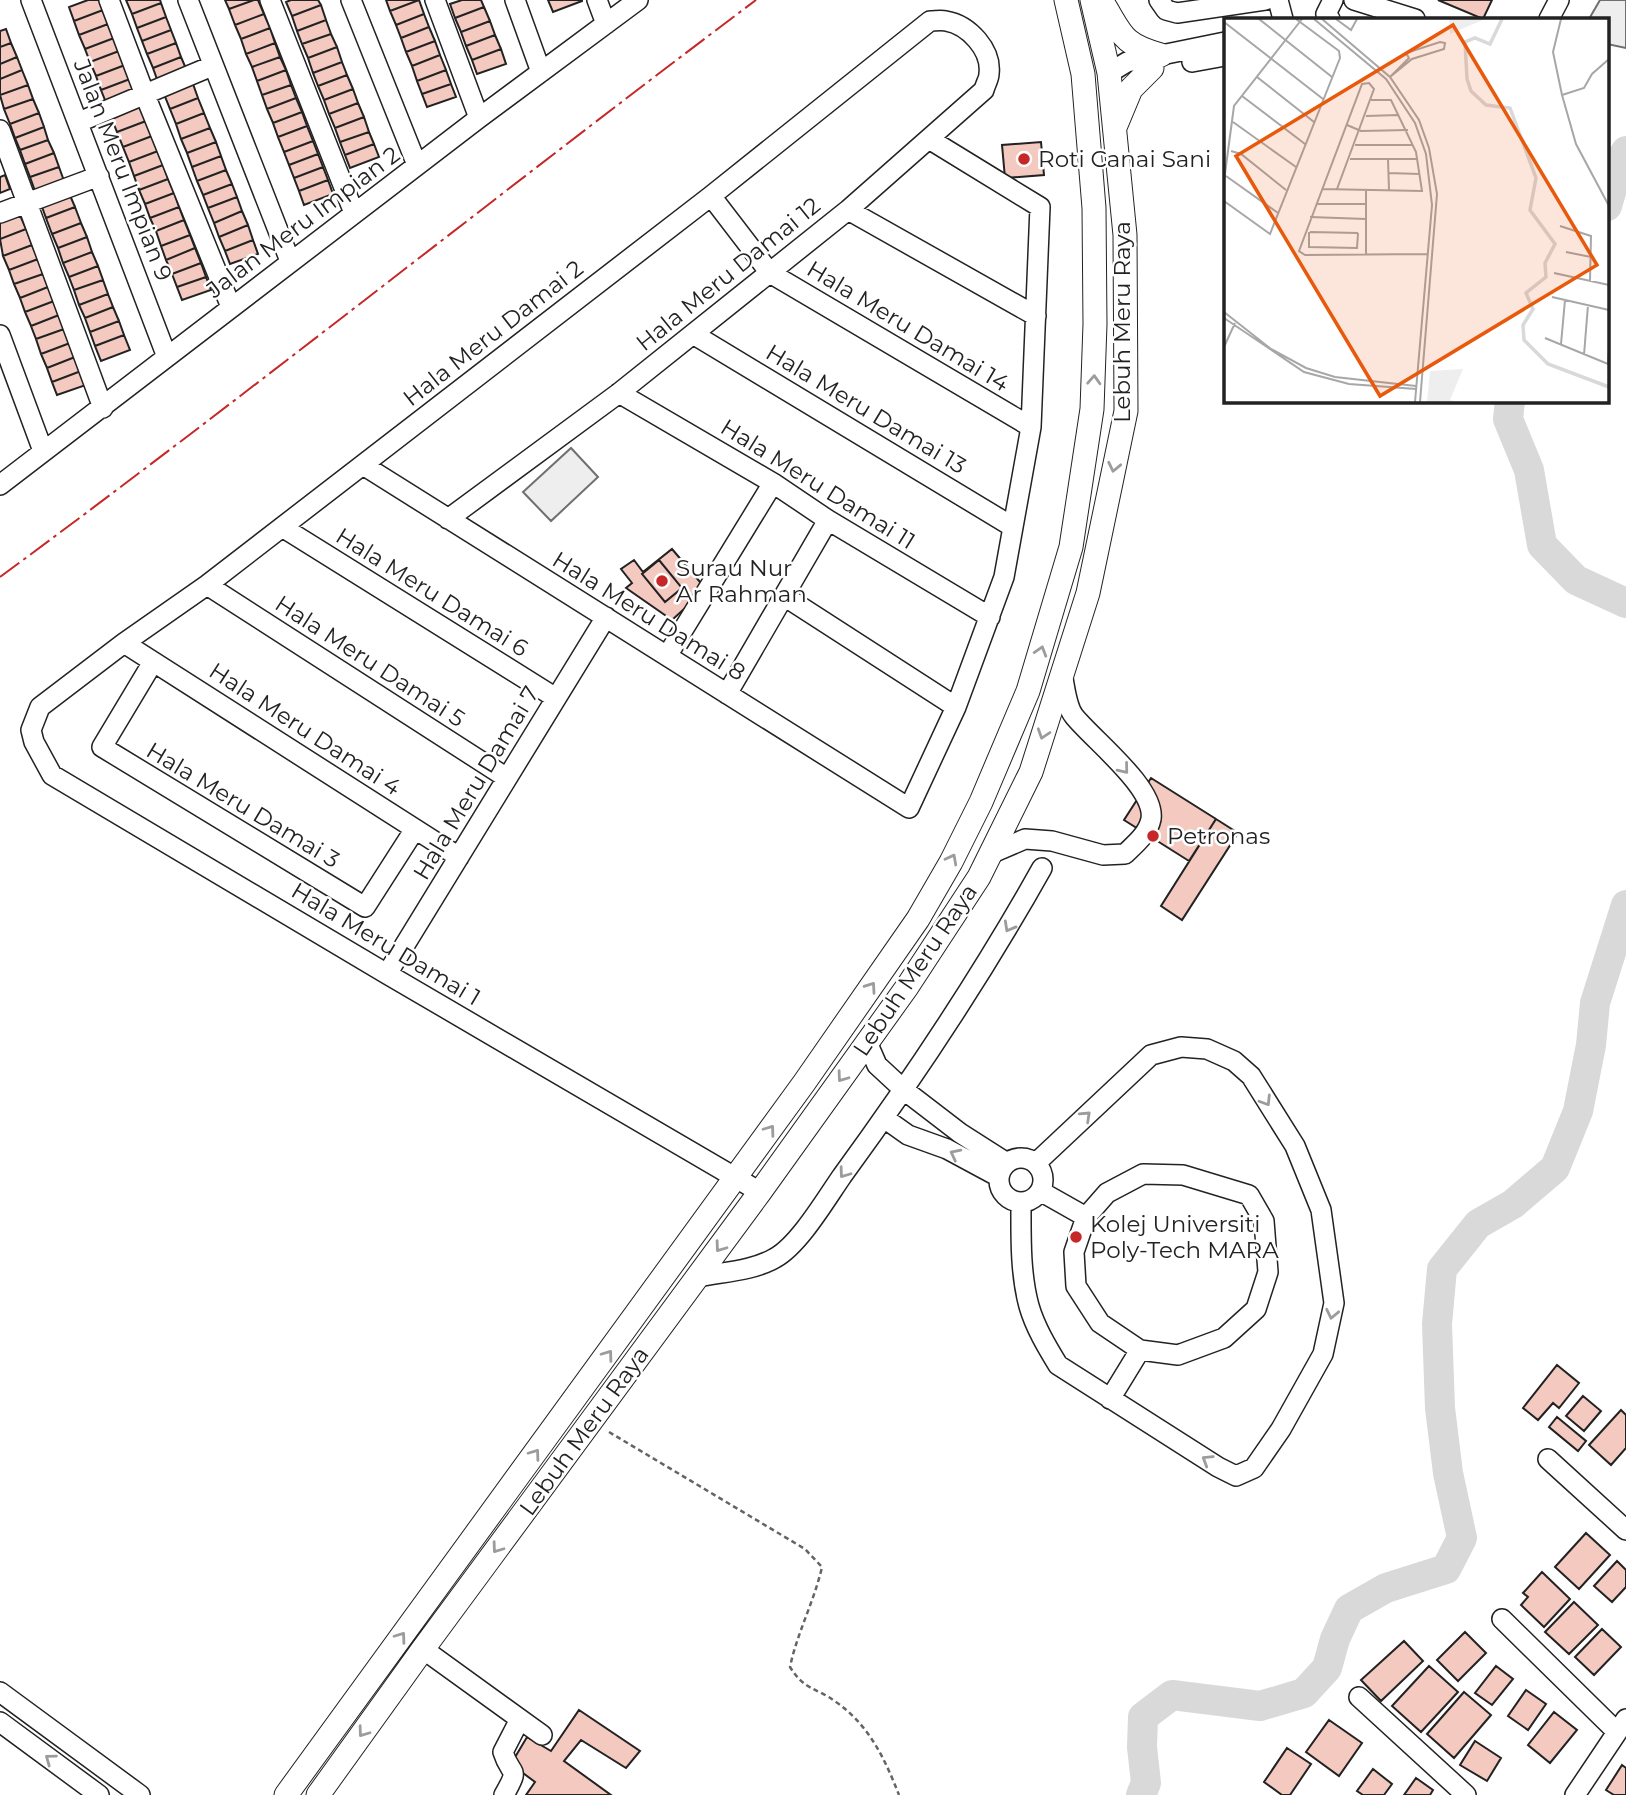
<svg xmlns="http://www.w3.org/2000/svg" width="1626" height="1795" viewBox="0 0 1626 1795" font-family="Montserrat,sans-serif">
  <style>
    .green { fill: #eee; stroke: #6f6f6f; stroke-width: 2 }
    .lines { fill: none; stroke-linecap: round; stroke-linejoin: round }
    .river { stroke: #d9d9d9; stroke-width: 30 }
    .building { fill: #f3c9c0; stroke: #222; stroke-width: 2 }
    .minor-casing { stroke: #222; stroke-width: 22 }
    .major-casing { stroke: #222; stroke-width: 25 }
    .path { stroke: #646464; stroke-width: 2.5; stroke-dasharray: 5 3.5; stroke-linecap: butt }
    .minor { stroke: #fff; stroke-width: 19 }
    .major { stroke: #fff; stroke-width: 23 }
    .power { stroke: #c62828; stroke-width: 2; stroke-dasharray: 24 5 3.5 5; stroke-linecap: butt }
    .oneway { stroke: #9c9c9c }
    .poi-dot { fill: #c62828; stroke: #fff; stroke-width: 2.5 }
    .labels { text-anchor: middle; stroke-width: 5; stroke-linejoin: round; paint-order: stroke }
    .poi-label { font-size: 23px; fill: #222; stroke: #fff; text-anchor: start }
    .street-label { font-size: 23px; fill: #222; stroke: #fff }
    .inset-river { fill: none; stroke: #d9d9d9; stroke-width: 3.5 }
    .inset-road { fill: none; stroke: #a7a7a7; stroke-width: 2 }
    .view { fill: #e8590c; fill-opacity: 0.15; stroke: #e8590c; stroke-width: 3.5 }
    .inset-edge { fill: none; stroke: #222; stroke-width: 3.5 }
  </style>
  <rect width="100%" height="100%" fill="#fff"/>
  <path class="green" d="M1600,0H1626V48L1607,44V19H1589Z
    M571,448L598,477L551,521L523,492Z"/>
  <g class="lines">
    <path class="river" d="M1607,206L1620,161L1626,151
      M1510,401L1508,419L1529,470L1542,545L1576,580L1626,603
      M1141,1795L1146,1783L1142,1747L1143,1717L1172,1695L1260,1706L1304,1693L1327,1668L1335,1639L1349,1609L1386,1588L1446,1569L1462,1538L1448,1473L1440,1408L1437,1324L1442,1269L1478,1224L1513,1204L1555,1168L1578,1111L1591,1045L1595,1003L1626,905"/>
  </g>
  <path class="building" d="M88,0H99L103,10L74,21L69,7Z
    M126,0H160L161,3L132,14Z
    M225,0H254L229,9Z
    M254,0H258L264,14L235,25L229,9Z
    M291,0H318L321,5L292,16L286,2Z
    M386,0H419L390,11Z
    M419,0L424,14L396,25L390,11Z
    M462,0H481L484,7L455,18L450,4Z
    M548,0H582V1L553,12Z
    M1438,0H1492L1483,19Z
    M161,3L166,17L137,28L132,14Z
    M321,5L326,20L297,31L292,16Z
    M484,7L490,21L461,32L455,18Z
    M103,10L108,24L79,35L74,21Z
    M264,14L270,28L241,39L235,25Z
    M424,14L429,27L401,38L396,25Z
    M166,17L171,30L142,41L137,28Z
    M326,20L331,34L302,44L297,31Z
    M490,21L495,35L466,46L461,32Z
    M108,24L114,38L85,49L79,35Z
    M429,27L435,41L406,52L401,38Z
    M270,28L275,43L246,54L241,39Z
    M6,29L11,43L0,47V31Z
    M171,30L176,43L147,54L142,41Z
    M331,34L337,47L308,58L302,44Z
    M495,35L501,49L472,60L466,46Z
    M114,38L119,51L90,62L85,49Z
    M435,41L440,55L412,66L406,52Z
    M11,43L17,57L0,64V47Z
    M176,43L181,57L153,68L147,54Z
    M275,43L280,57L252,67L246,54Z
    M337,47L342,62L313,73L308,58Z
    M501,49L506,64L477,74L472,60Z
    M119,51L125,65L96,76L90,62Z
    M440,55L446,70L417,81L412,66Z
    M17,57L22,70L0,79V64Z
    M181,57L187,71L158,82L153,68Z
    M280,57L286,70L257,81L252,67Z
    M342,62L347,75L318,86L313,73Z
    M125,65L130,79L101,90L96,76Z
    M22,70L28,85L0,95V79Z
    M286,70L291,85L262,95L257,81Z
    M446,70L451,84L422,94L417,81Z
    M347,75L353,89L324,100L318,86Z
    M130,79L135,94L107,105L101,90Z
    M193,84L198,98L170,109L164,94Z
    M451,84L456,97L427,107L422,94Z
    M28,85L33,99L4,109L0,95Z
    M291,85L296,98L267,109L262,95Z
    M353,89L358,103L329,114L324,100Z
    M198,98L204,113L176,124L170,109Z
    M296,98L302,112L273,123L267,109Z
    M33,99L39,113L10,124L4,109Z
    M358,103L364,117L335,128L329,114Z
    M140,106L146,121L117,132L111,117Z
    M302,112L307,126L278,137L273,123Z
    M39,113L44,127L15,138L10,124Z
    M204,113L210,128L181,139L176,124Z
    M364,117L369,132L340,142L335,128Z
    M146,121L152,136L123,147L117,132Z
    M307,126L313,141L284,152L278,137Z
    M44,127L48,140L20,150L15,138Z
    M210,128L216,142L187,153L181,139Z
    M369,132L374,144L345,155L340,142Z
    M152,136L158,151L129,162L123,147Z
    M48,140L54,153L25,164L20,150Z
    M313,141L318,154L289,165L284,152Z
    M216,142L221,156L192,167L187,153Z
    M1041,142L1044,175L1005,178L1002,145Z
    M374,144L379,157L350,168L345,155Z
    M158,151L163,165L134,176L129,162Z
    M54,153L59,167L30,177L25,164Z
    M318,154L323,167L294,178L289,165Z
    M221,156L226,170L197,181L192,167Z
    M163,165L168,179L139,190L134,176Z
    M59,167L64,181L35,191L30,177Z
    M323,167L328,180L299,191L294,178Z
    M226,170L232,184L203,195L197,181Z
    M5,175L10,189L0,193V177Z
    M168,179L174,193L145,204L139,190Z
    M328,180L333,194L304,205L299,191Z
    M232,184L237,197L208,208L203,195Z
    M69,193L75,207L46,218L41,204Z
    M174,193L179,207L150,218L145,204Z
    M237,197L242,211L214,223L208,208Z
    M75,207L81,223L52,234L46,218Z
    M179,207L184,220L156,231L150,218Z
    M242,211L248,225L219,237L214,223Z
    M20,215L26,229L0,239V222Z
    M184,220L190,235L161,246L156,231Z
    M81,223L87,237L58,248L52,234Z
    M248,225L253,240L225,251L219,237Z
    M26,229L32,245L3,256L0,239Z
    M190,235L195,248L166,260L161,246Z
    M87,237L92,252L63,263L58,248Z
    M253,240L258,254L230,264L225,251Z
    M32,245L38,259L9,270L3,256Z
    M195,248L201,263L172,274L166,260Z
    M92,252L98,266L69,277L63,263Z
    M38,259L43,274L14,284L9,270Z
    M201,263L206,277L177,287L172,274Z
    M98,266L103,280L74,290L69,277Z
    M43,274L48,287L20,298L14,284Z
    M206,277L211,290L182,300L177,287Z
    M103,280L108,294L79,305L74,290Z
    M48,287L54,301L25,312L20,298Z
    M108,294L113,307L85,318L79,305Z
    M54,301L59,315L31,326L25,312Z
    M113,307L119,321L90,332L85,318Z
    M59,315L64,329L36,339L31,326Z
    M119,321L124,335L95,346L90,332Z
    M64,329L70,343L41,354L36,339Z
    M124,335L130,350L101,361L95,346Z
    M70,343L75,357L47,368L41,354Z
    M75,357L81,371L52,382L47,368Z
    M81,371L86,385L57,395L52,382Z
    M672,549L706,589L672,620L626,588L632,583L621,569L634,560L643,572Z
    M659,560L682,588L665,602L642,574Z
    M1151,778L1216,819L1189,861L1124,820Z
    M1216,819L1238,833L1182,920L1161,906Z
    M1557,1365L1579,1383L1559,1408L1553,1403L1538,1420L1523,1408Z
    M1583,1396L1601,1411L1584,1431L1566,1416Z
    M1621,1410L1626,1415V1448L1611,1465L1589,1445Z
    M1557,1417L1586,1441L1578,1451L1549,1427Z
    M1586,1533L1610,1555L1579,1589L1555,1567Z
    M1617,1561L1626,1570V1587L1612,1602L1594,1586Z
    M1542,1572L1570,1599L1544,1627L1521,1605L1528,1597L1523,1593Z
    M1574,1602L1598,1625L1569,1654L1545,1632Z
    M1602,1629L1621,1647L1594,1675L1575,1657Z
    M1465,1632L1486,1653L1458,1681L1437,1660Z
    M1404,1641L1423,1661L1381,1701L1361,1680Z
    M1429,1666L1458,1692L1421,1732L1392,1706Z
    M1496,1666L1513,1679L1492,1705L1475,1693Z
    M1526,1690L1546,1704L1528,1730L1508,1716Z
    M1464,1692L1491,1715L1454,1758L1427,1734Z
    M579,1710L640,1751L626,1768L581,1740L564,1761L611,1795H526L535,1782L511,1764L527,1737L551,1751Z
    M1554,1712L1577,1730L1550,1763L1528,1745Z
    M1329,1720L1362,1743L1339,1776L1306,1752Z
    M1475,1741L1501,1758L1487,1781L1460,1765Z
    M1287,1748L1311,1764L1290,1795H1282L1264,1782Z
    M1622,1765L1626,1768V1795H1614L1606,1790Z
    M1373,1769L1392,1784L1384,1795H1363L1357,1791Z
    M1416,1778L1433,1790L1430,1795H1404Z"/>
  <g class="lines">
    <defs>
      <path id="minor" d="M31,0L167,357
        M109,0L145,95L231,307
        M188,0L290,261
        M270,0L354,213
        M351,0L417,165
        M435,0L479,118
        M515,0L541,72
        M597,0L606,24
        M1159,0L1166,10L1177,13L1265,0
        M1278,0L1283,19
        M1354,0L1415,19
        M1330,19L1326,14L1333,0
        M1549,19L1559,0
        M1192,62L1225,56
        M1109,73L1127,62L1225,42
        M79,122L212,66
        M0,130L103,408
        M711,196L770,273L1031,427
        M848,210L1036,316
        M0,213L99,176
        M693,334L1013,527
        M0,335L43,451
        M619,393L773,483L828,520L990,617
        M363,465L909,808L956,707L1004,577L1031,427L1040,207L929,139
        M0,485L479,118L638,0
        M448,519L619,393L848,210L984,90C985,85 989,79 989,74C992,50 969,25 946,21C941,20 935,21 930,21L711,196L207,585L124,643L40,707L31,730L34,742L52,775L387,974L760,1192
        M282,527L556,698
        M207,585L507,778
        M784,596L956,707
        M124,643L459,857
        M667,656L773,483
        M153,662L102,747L365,907L415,829
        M727,694L828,520
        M990,854L1025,839L1052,841L1103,855L1125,854C1135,844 1148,834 1151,819C1156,788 1092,739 1074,716C1066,706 1065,686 1062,674
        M387,974L606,617
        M867,1042L877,1065L904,1090L960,1133L1007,1163
        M884,1118L908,1135L947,1149L999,1177
        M999 1180a22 22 0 1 1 44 0a22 22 0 1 1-44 0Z
        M1143,1174L1183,1175L1249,1195L1264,1221L1268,1272L1256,1309L1224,1338L1178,1355L1140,1350L1100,1323L1076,1286L1074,1252L1086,1217L1107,1193Z
        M1040,1191L1086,1217
        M1021,1202C1021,1236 1020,1273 1029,1306C1035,1327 1047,1347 1058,1365L1218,1467L1236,1476L1254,1468L1281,1429L1323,1354L1334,1303L1321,1210L1295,1146L1251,1076L1234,1061L1207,1049L1181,1047L1151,1055L1036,1163
        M698,1277C722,1272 753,1271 775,1258C799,1245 826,1199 842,1176C915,1076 982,975 1042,868
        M1110,1399L1140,1350
        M1548,1459L1626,1530
        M1502,1619L1617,1732
        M423,1649L542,1735
        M0,1692L140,1795
        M1359,1697L1466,1795
        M0,1722L99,1795
        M504,1795C521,1765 511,1778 503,1752L520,1719
        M1575,1795L1626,1719"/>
      <path id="major" d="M1101,0C1122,33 1120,44 1161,55
        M1116,125L1131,89L1152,68
        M286,1795L804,1083L918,919L951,862L981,802L1028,691L1071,547L1092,409L1095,324L1094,208L1083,74L1066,0
        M318,1795L423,1649L760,1192L907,987L979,877L1031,772L1088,593L1126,411L1125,235L1109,73L1092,0"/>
    </defs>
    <use href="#minor" class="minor-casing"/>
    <use href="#major" class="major-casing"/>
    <path class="path" d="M609,1432L805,1549L822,1567C814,1602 797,1633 790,1667C805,1691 816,1687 836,1702C869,1725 885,1759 899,1795"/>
    <use href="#minor" class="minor"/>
    <use href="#major" class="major"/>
    <path class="power" d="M0,577C255,389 503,190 756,0"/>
  </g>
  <defs><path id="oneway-chevron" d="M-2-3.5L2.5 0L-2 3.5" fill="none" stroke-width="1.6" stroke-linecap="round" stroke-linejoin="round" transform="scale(1.75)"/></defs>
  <g class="oneway">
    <use href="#oneway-chevron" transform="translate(1094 380) rotate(-87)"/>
    <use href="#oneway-chevron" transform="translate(1114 467) rotate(102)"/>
    <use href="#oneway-chevron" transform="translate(1041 651) rotate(-73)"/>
    <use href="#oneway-chevron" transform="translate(1043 734) rotate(108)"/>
    <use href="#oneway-chevron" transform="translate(1124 769) rotate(51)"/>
    <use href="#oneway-chevron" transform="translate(952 859) rotate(-62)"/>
    <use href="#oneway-chevron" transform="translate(1009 927) rotate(119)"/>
    <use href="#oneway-chevron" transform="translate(871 987) rotate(-55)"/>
    <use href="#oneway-chevron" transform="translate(842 1077) rotate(126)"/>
    <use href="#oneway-chevron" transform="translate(1266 1101) rotate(58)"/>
    <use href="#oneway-chevron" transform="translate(1086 1116) rotate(-43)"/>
    <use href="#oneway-chevron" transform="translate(770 1130) rotate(-54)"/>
    <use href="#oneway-chevron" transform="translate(955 1154) rotate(-153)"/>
    <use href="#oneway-chevron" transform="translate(844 1173) rotate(126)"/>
    <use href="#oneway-chevron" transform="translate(720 1247) rotate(126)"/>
    <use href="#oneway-chevron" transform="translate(1332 1314) rotate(102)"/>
    <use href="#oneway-chevron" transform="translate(608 1355) rotate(-54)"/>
    <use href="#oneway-chevron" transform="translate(535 1454) rotate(-54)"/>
    <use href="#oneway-chevron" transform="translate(1207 1460) rotate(-148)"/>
    <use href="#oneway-chevron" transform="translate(497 1548) rotate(126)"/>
    <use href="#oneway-chevron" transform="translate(401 1637) rotate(-54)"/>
    <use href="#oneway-chevron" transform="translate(363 1732) rotate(126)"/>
    <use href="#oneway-chevron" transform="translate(50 1759) rotate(-144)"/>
  </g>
  <g class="poi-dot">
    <circle cx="1024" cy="159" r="7"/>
    <circle cx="662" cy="581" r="7"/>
    <circle cx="1153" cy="836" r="7"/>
    <circle cx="1076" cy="1237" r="7"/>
  </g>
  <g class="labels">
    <g class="poi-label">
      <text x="1038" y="167">Roti Canai Sani</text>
      <text x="676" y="576">Surau Nur<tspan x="676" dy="26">Ar Rahman</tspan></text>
      <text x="1167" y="844">Petronas</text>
      <text x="1090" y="1232">Kolej Universiti<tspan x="1090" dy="26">Poly-Tech MARA</tspan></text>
    </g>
    <g class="street-label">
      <text transform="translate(123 170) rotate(69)" y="8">Jalan Meru Impian 9</text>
      <text transform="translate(303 222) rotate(-37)" y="8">Jalan Meru Impian 2</text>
      <text transform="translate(728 274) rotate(-39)" y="8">Hala Meru Damai 12</text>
      <text transform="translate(1122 322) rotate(-90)" y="8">Lebuh Meru Raya</text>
      <text transform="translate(908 326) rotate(31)" y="8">Hala Meru Damai 14</text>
      <text transform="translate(493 333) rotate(-38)" y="8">Hala Meru Damai 2</text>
      <text transform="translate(866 409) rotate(31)" y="8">Hala Meru Damai 13</text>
      <text transform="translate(818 484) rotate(32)" y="8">Hala Meru Damai 11</text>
      <text transform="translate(432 592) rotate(32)" y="8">Hala Meru Damai 6</text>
      <text transform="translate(649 616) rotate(32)" y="8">Hala Meru Damai 8</text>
      <text transform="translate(370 661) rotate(33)" y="8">Hala Meru Damai 5</text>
      <text transform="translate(305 729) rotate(33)" y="8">Hala Meru Damai 4</text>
      <text transform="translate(476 783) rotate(-59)" y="8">Hala Meru Damai 7</text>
      <text transform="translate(243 805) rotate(31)" y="8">Hala Meru Damai 3</text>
      <text transform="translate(386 944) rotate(31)" y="8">Hala Meru Damai 1</text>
      <text transform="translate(915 970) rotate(-56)" y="8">Lebuh Meru Raya</text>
      <text transform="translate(584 1431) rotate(-54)" y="8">Lebuh Meru Raya</text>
    </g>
  </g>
  <g transform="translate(1224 18)">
    <rect width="385" height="385" fill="#fff"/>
    <path d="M225,1H261L226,16ZM239,351L226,382L233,384H203L206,353Z" fill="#eee"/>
    <path class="inset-river" d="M278,1L266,26L251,20L241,24L243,61L247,73L262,87L286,90L312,160L306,192L331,226L321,245L322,259L302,275L309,291L299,307L300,322L324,346L385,369"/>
    <path class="inset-road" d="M35,1L108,59M90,1L162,61L191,105L202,136L208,187L191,384M98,1L166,59L195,102L205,130L213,176L196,384M112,1L127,12L133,1M337,1L329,34L338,77L352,126L385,188M0,4L99,81M216,24L221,25L220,31L188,41L166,59L185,40L182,35ZM33,59L90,104M338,77L360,70L368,56L385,41M18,78L81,126M142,98L175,97M9,104L72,149M123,107L137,113L184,112M131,127H189M7,133L17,136L62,172M126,141H194M164,141L165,172M164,155L196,156M2,158L54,195M0,163L10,88L78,1M98,171L198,173L192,134L167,82H147M113,171L150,71L145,65L138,66L75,233L81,237L203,236M0,183L46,216L116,40L115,33L72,1M92,186H142M86,199L142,201M336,208L367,218L366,263M85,214V229L133,230L134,215M86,214L134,215M342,234L367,239M142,236V172M330,255L385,267M328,279L385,292M0,294L47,331L82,350L111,359L192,368M0,300L80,354L125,366L192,371M321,320L384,346L385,331M337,326L341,282M0,329L11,305M360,337L364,287"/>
    <path class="view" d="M229,7L373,247L156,378L12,138Z"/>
    <rect width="385" height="385" class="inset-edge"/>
  </g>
</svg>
